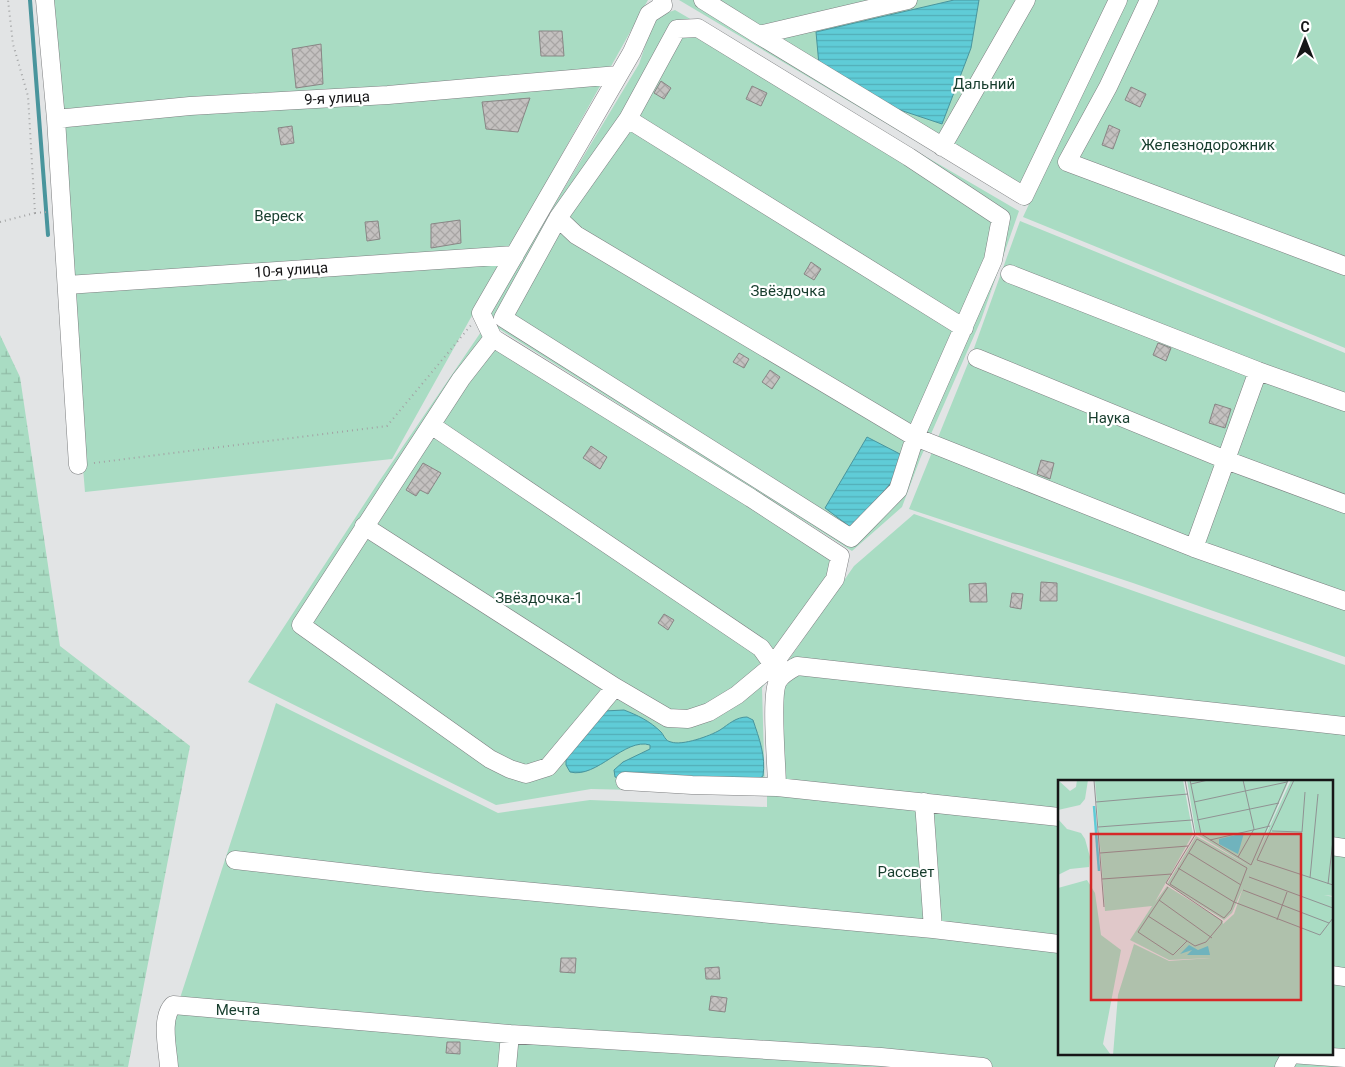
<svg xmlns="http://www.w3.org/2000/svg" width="1345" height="1067" viewBox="0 0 1345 1067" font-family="Roboto,sans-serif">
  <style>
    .wetland { fill: url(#wetland-marsh) }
    .garden { fill: #a9dcc3; fill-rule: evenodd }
    .water { fill: url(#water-rules); stroke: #49959d }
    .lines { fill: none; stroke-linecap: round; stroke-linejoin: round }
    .stream { stroke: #49959d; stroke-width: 4 }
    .building { fill: url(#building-cross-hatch); stroke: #888685 }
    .minor-casing { stroke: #7d7f80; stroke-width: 19 }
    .path { stroke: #a2a3a4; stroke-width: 2; stroke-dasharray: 1 4; stroke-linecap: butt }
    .minor { stroke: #fff; stroke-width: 18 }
    .labels { text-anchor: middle; stroke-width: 4.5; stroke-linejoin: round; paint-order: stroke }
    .park-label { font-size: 15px; fill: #173d2d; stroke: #fff }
    .street-label { font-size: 15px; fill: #161617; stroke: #fff }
    .inset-river { fill: none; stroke: #5fccd7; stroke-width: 2.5 }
    .inset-road { fill: none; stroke: #909293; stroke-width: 1 }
    .view { fill: #d62828; fill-opacity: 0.15; stroke: #d62828; stroke-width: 2.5 }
    .inset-edge { fill: none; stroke: #161617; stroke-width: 2.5 }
  </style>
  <defs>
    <pattern id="wetland-marsh" width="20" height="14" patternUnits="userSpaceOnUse" patternTransform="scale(1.25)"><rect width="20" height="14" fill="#a9dcc3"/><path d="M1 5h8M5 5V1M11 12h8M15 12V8" fill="none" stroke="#91bca7"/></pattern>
    <pattern id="water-rules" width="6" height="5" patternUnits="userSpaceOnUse" patternTransform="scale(1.25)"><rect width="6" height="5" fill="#5fccd7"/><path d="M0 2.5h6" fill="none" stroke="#52aeb8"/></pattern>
    <pattern id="building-cross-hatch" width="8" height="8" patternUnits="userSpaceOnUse" patternTransform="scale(1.25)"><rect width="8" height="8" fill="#c4c1c0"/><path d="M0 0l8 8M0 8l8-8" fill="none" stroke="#a8a5a4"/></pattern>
  </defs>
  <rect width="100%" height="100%" fill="#e2e4e5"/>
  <path class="wetland" d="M0,335L20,377L60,646L190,746L128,1067H0Z"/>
  <path class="garden" d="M48,0H648L392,459L85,492L62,211Z
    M679,0H1116L1025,206Z
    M1125,0H1345V348L1023,217Z
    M675,10L1019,211L981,320L920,459L902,507L852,551L485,320L639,64L655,17Z
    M1020,221L1345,353V657L1133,583L909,509L973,351Z
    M483,329L845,557L841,577L762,688L765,793L591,789L496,805L248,682L378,483Z
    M914,514L1345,665V1067H166L168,1035L276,703L498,813L590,800L767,807V691L854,566ZM1059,781H1331V1053H1059Z"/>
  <path class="water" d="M954,0H979L971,48L942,124L864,98L819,65L816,32Z
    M867,437L900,454L903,468L853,529L825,508Z
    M624,710C637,715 650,721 661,732C664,735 665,741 671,742C682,746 710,736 720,730C729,724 736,717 747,717L753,720C759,738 766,756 763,776L757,780L623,779L615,777L614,770L623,762L650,749V745C625,737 597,779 570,772L566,765V756L581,742L604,711Z"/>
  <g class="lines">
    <path class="stream" d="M30,0L48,235"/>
  </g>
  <path class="building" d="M539,31H562L564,56H541Z
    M321,44L323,84L296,88L292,49Z
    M661,81L671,88L664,99L654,93Z
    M752,86L767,93L761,106L746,99Z
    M1131,87L1146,94L1140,107L1125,100Z
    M530,98L518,132L486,129L482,102Z
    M1109,125L1120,130L1113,149L1102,145Z
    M292,126L294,143L281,145L278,128Z
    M460,220L461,243L431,248V224Z
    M378,221L380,239L367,241L365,222Z
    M811,262L821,269L814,280L804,274Z
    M1158,343L1171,348L1166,361L1153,355Z
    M739,353L749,359L744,368L733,362Z
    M770,370L780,377L772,389L762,382Z
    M1215,404L1231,409L1225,428L1209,423Z
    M591,446L607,457L600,469L583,458Z
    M1041,460L1054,463L1050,479L1037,474Z
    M423,463L441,473L428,494L420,490L416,496L406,490Z
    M1041,582L1057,583V601H1040Z
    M986,583L987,602H970L969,584Z
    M1012,593L1023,594L1021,609L1010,607Z
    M664,614L674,620L668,630L658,623Z
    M561,958H576L575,973L560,972Z
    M719,967L720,979H706L705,968Z
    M711,996L727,998L725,1012L709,1010Z
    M447,1042H460V1054L446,1053Z"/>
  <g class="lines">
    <defs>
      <path id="minor" d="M45,0L56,119L78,465
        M703,0L759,35L1024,196L1118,0
        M1149,0L1108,87L1067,162L1345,266
        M698,28L909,157L1001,218L993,260L915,437L898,490L851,538L503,318L558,218L628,119L677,29Z
        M759,35L908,0
        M56,119L190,106L388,95L618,75
        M628,119L964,328
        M942,147L1026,0
        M558,218L576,235L915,437L1194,548L1345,601
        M1010,274L1258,371L1345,402
        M67,285L515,255
        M493,338L461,379L301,625L490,759L510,769L526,774L548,767L615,687
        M977,358L1226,460L1345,504
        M431,425L761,648L773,665
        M364,526L615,687L668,718L688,719L709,712L737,695L773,665L835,579L840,556L751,498L493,338L481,313L632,52L649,14L663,5L662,0
        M1194,548L1258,371
        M625,781L692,785L777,787L1059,817
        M777,787C777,767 770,695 778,681C782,674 790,670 797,666L1345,726
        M924,802L933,929
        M1331,846L1345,848
        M235,860L427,882L933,929L1059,944
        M1331,975L1345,977
        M169,1067C168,1050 160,1018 173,1005L510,1034L881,1057L983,1067
        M507,1067L510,1034
        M1284,1067L1291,1054L1345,1058"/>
    </defs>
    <use href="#minor" class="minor-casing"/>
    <path class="path" d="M35,213L47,212
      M0,222L35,213L28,96L13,44L8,0
      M94,463L387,426L472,324"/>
    <use href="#minor" class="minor"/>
  </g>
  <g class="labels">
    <g class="park-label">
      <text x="984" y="89">Дальний</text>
      <text x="1208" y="150">Железнодорожник</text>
      <text x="279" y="221">Вереск</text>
      <text x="788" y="296">Звёздочка</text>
      <text x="1109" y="423">Наука</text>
      <text x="539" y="603">Звёздочка-1</text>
      <text x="906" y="877">Рассвет</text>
      <text x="238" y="1015">Мечта</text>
    </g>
    <g class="street-label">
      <text transform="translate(337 98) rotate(-3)" y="5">9-я улица</text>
      <text transform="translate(291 270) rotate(-4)" y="5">10-я улица</text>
    </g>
  </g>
  <g transform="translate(1058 780)">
    <rect width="275" height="275" fill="#e2e4e5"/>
    <path d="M0,0L12,11L18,7L19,0H30L27,19L22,25L0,30ZM0,39L9,49L23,53L27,59L32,77L31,87L12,89L0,95ZM29,100L37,113L43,155L63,170L45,264L53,275H0V108Z" fill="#a9dcc3"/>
    <path d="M37,0H125L135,54L97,122L109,106L165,141V144L176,134L185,108L174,133L166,140L109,104L138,56L193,87L138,54L129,0H231L199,74L233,0H275V116L266,115L275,117V275H55L60,215L76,164L111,181L153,178L111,180L72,160L94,126L47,131Z" fill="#a9dcc3"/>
    <path d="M186,53L180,74L161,64V59ZM131,165L140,170L150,166L152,175H129L134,170L122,174Z" fill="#5fccd7"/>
    <path class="inset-river" d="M36,26L41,91"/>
    <path class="inset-road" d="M36,0L46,127M132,0L143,54L193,85L230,0M236,0L199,80L275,105M133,4L150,0M38,22L130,14M136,22L229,2M139,40L221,23M40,47L134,40M214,51L244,52L247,12M139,59L189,88L173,130L166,138L112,104ZM152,60L212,46M42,73L130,66M131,73L183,105M180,77L196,49L185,0M120,88L176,122L262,155L275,138M191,97L275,128M252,98L260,14M44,99L114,94M270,104L275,60M110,107L80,152L115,175L129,161M185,110L271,143M101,120L154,158M90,136L137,166L148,162L163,144L164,141L108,103L137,55L127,0M219,140L229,112"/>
    <path class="view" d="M33,54H243V220H33Z"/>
    <rect width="275" height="275" class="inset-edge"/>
  </g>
  <g transform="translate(1305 40)" stroke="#ffffff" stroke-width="4" paint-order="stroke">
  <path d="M0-4L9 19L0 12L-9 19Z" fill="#161617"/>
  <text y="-8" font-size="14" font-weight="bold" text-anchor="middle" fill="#161617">С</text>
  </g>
</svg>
